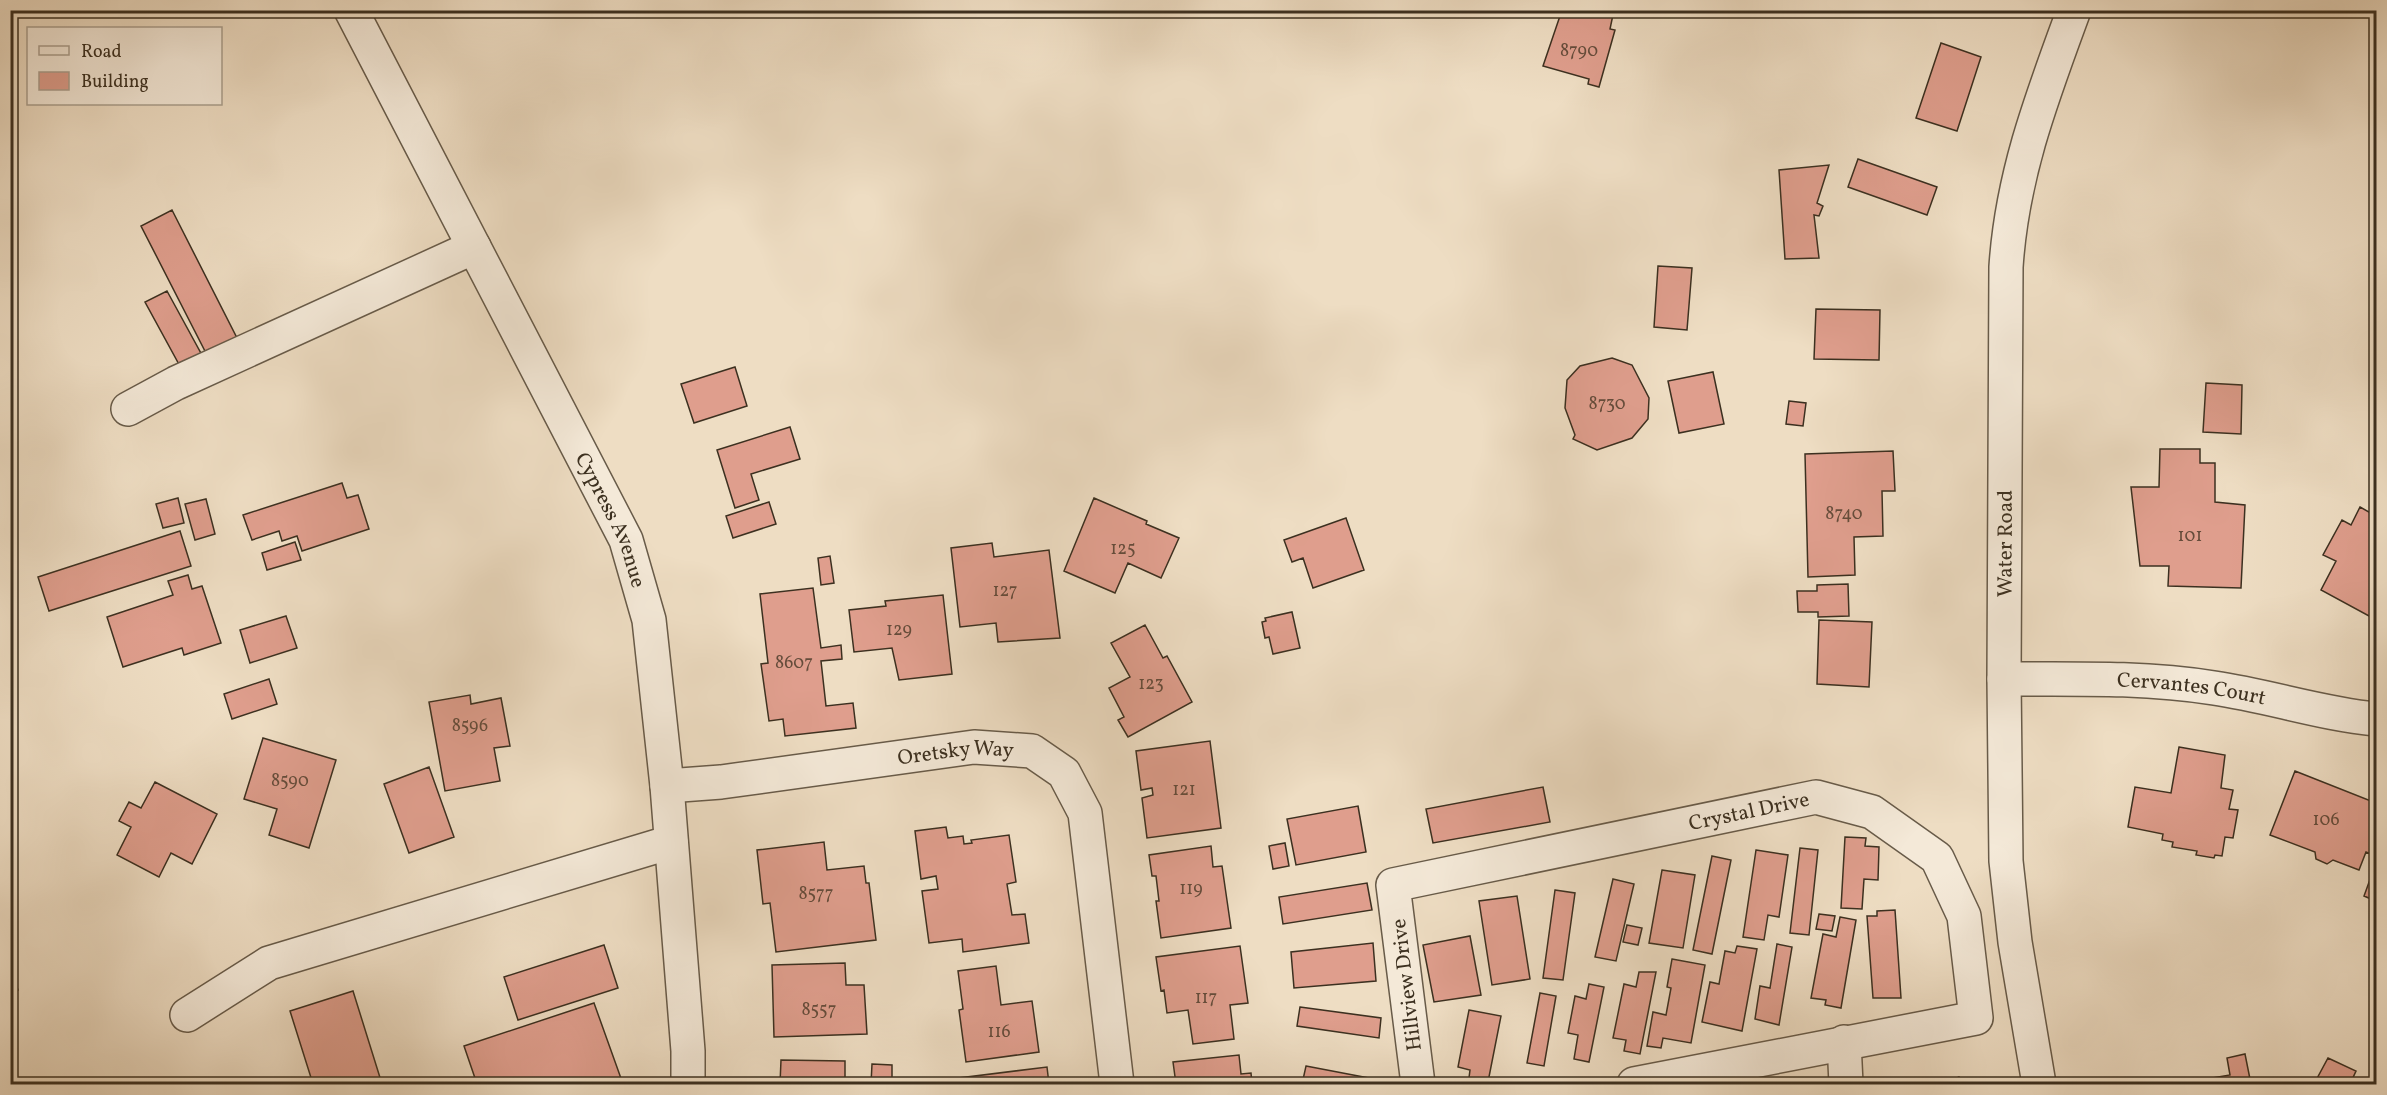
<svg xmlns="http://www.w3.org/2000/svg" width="2387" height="1095" viewBox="0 0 2387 1095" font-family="Vollkorn,serif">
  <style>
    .building { fill: #df9e8d; stroke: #3c3020; stroke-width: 1.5 }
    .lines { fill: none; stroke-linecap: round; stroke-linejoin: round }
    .minor-casing { stroke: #685b49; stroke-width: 36 }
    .minor { stroke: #f4e9d8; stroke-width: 33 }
    .labels { text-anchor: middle; stroke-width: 5; stroke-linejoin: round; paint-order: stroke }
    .number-label { font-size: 18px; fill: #654c3b }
    .street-label { font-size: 21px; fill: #3c3020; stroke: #f4e9d8 }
  </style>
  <rect width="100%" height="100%" fill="#eeddc3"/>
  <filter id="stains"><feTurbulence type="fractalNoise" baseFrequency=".00333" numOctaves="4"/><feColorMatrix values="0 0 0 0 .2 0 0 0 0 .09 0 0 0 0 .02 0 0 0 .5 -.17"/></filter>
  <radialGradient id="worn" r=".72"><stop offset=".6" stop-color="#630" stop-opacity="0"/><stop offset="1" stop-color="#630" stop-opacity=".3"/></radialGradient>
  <path class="building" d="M1562,10H1614L1610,29L1615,30L1599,87L1588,84L1589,79L1543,66Z
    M1941,43L1981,57L1957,131L1916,118Z
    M1858,159L1937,187L1927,215L1848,187Z
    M1829,165L1817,203L1823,206L1819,216L1814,215L1819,258L1785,259L1779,170Z
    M172,210L238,340L207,355L141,226Z
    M1658,266L1692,268L1687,330L1654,327Z
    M167,291L203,357L181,368L145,302Z
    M1816,309L1880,310L1879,360L1814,359Z
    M1612,358L1632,365L1649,398L1648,419L1632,438L1597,450L1573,439L1575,435L1565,408L1567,380L1580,366Z
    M735,367L747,406L694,423L681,384Z
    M1713,372L1724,424L1679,433L1668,381Z
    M2206,383L2242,385L2241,434L2203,432Z
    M1789,401L1806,403L1803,426L1786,424Z
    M790,427L800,459L751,474L759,500L735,508L717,450Z
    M2160,449H2200V463H2215V502L2245,505L2241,588L2168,586L2169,566H2140L2131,487H2159Z
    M1893,451L1895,491H1882L1883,536L1854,537L1855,575L1808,577L1805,454Z
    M342,483L347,498L358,495L369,529L302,551L297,536L282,541L279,531L252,540L243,515Z
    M178,498L184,523L163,528L156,504Z
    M1094,498L1147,521L1146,524L1179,538L1161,578L1128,563L1115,593L1064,571Z
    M206,499L215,534L195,540L185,504Z
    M769,502L776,524L733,538L726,516Z
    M2360,507L2376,516V606L2369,616L2321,590L2336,561L2323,555L2342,520L2351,525Z
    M1346,518L1364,570L1313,588L1303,558L1292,562L1284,540Z
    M180,531L191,566L49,611L38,577Z
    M295,542L301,560L267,570L262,553Z
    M992,543L994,557L1049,550L1060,638L998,642L996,623L960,627L951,548Z
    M830,556L834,583L821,585L818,558Z
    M188,575L192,589L202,586L221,643L184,655L182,648L123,667L107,617L173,595L168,581Z
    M1848,584L1849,616L1818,617V612H1798L1797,591H1817V585Z
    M813,588L821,648L841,645L842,659L821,661L826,706L853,703L856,728L785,736L783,719L769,721L761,664L768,663L760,594Z
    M943,595L952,674L899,680L892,648L854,652L849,610L886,606L885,601Z
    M1292,612L1300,648L1273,654L1269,637L1265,638L1262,622L1266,621L1265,618Z
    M286,616L297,648L250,663L240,630Z
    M1819,620L1872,622L1869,687L1817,684Z
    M1145,625L1163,658L1167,656L1192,702L1128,737L1118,720L1124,717L1109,688L1130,677L1111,643Z
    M269,679L277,704L232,719L224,694Z
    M470,695L471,704L501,698L510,746L494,748L500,781L445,791L429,702Z
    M263,738L336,760L309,848L269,835L277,809L244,799Z
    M1210,741L1221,828L1147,838L1142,798L1153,795L1152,788L1141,790L1136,751Z
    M2179,747L2225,755L2221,788L2233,790L2229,809L2238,810L2233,838L2225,837L2222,856L2215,855L2214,858L2196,855L2197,851L2172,847L2173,842L2162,840L2163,834L2128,827L2135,787L2171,793Z
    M429,767L454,837L409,853L384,784Z
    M2295,771L2376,803V856L2366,852L2359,870L2333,860L2327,864L2316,859L2315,852L2270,835Z
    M155,782L217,814L192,864L171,853L159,877L117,855L131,827L119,821L129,802L141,808Z
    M1543,787L1550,822L1433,843L1426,809Z
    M1358,806L1366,852L1296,865L1287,819Z
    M946,827L948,838L963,836L964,844L972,843L971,840L1009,835L1016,882L1007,884L1012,915L1025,914L1029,943L963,952L962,939L929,943L922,891L938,889L936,876L921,879L915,831Z
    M1845,837L1866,838L1865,846L1879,847L1878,880L1864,879L1862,909L1841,908Z
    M824,842L827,870L864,866L866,883H869L876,940L776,952L770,903L763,904L757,850Z
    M1285,843L1289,866L1273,869L1269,846Z
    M1211,846L1213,867L1222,866L1231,928L1161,938L1156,901H1159L1156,876H1152L1149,855Z
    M1800,848L1818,850L1809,935L1790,933Z
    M1756,850L1788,855L1779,917L1768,915L1764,940L1743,937Z
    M1712,856L1731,860L1712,954L1693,950Z
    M2376,863V901L2364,896Z
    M1662,870L1695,875L1683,948L1649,943Z
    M1613,879L1634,884L1616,961L1595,957Z
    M1367,883L1372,910L1283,924L1279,897Z
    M1555,890L1575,893L1563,980L1543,978Z
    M1517,896L1530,979L1492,985L1479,901Z
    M1895,910L1901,998H1873L1867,916H1877V911Z
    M1819,914L1835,916L1832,931L1816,929Z
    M1840,917L1856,920L1841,1008L1825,1005L1826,1000L1811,998L1823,934L1836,937Z
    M1627,925L1642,928L1638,945L1623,942Z
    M1470,936L1481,995L1434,1002L1423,945Z
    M1373,943L1376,981L1294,988L1291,952Z
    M1777,944L1792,947L1779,1025L1755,1019L1760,986L1770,988Z
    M604,945L618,988L518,1020L504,977Z
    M1240,946L1248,1003L1230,1005L1234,1039L1193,1044L1188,1010L1167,1013L1164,990L1161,991L1156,957Z
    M1737,946L1757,949L1742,1031L1702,1022L1710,982L1719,984L1725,951L1735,953Z
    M1672,959L1705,965L1691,1043L1663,1038L1661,1048L1647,1046L1653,1012L1666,1015L1671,988L1667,987Z
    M845,963L846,985H864L867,1034L774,1037L772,965Z
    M10,966L18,990L10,993Z
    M996,966L1001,1005L1032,1001L1039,1052L966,1062L959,1010L963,1009L958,971Z
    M1639,972H1656L1640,1054L1624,1051L1626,1040L1613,1038L1624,984L1636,987Z
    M1589,984L1604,987L1589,1062L1574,1059L1578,1035L1568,1033L1575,996L1586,999Z
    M353,991L382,1084H313L290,1011Z
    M1540,993L1556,996L1544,1066L1527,1063Z
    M594,1003L623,1084H477L464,1046Z
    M1300,1007L1381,1018L1379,1038L1297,1026Z
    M1469,1010L1501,1016L1488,1082L1469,1078L1470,1070L1458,1067Z
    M2245,1054L2251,1084H2195L2194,1081L2230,1075L2227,1058Z
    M1239,1055L1241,1074L1251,1073L1252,1084H1176L1173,1062Z
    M2328,1058L2356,1071L2350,1084H2314Z
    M781,1060L845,1061V1084H780Z
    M872,1064L892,1065V1084H871Z
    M1306,1066L1395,1083L1394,1084H1302Z
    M1047,1067L1049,1084H960L959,1078Z
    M1959,1077L1963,1084H1943Z"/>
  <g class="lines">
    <defs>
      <g id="minor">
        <path id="s1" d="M351,10L626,540L649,620L667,786L688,1051V1084"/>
        <path d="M128,409L176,383L474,247"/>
        <path id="s2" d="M2004,679C2074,679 2145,677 2214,688C2269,696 2322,714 2376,719"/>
        <path id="s3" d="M667,786L721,782L974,747L1032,751L1064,773L1085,813L1117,1084"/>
        <path d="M187,1015L269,963L671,842"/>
        <path d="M1844,1042L1846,1084"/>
        <path id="s4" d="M1418,1084L1393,885L1816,797L1872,812L1937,858L1964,916L1976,1018L1634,1084"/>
        <path id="s5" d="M2039,1084L2015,942L2006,861L2004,679L2006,267C2012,175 2042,97 2074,10"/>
      </g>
    </defs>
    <use href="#minor" class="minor-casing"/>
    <use href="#minor" class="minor"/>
  </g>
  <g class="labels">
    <g class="number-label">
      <text x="1579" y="56">8790</text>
      <text x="1607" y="409">8730</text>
      <text x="1844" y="519">8740</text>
      <text x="2190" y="541">101</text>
      <text x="1123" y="554">125</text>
      <text x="1005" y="596">127</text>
      <text x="899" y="635">129</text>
      <text x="794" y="668">8607</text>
      <text x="1151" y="689">123</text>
      <text x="470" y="731">8596</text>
      <text x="290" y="786">8590</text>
      <text x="1184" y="795">121</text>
      <text x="2326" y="825">106</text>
      <text x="1191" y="894">119</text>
      <text x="816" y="899">8577</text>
      <text x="1206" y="1003">117</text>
      <text x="819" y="1015">8557</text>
      <text x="999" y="1037">116</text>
    </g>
    <g class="street-label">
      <text dy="7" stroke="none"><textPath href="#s1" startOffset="573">Cypress Avenue</textPath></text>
      <text dy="7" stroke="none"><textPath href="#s5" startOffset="543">Water Road</textPath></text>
      <text dy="7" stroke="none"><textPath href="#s2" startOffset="188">Cervantes Court</textPath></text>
      <text dy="7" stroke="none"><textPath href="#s3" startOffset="291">Oretsky Way</textPath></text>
      <text dy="7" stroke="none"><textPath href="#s4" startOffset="564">Crystal Drive</textPath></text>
      <text transform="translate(1406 985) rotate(-97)" y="7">Hillview Drive</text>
    </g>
  </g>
  <rect width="2387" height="1095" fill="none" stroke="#eeddc3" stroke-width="36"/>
  <rect x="12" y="12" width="2363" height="1071" fill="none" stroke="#3c3020" stroke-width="3"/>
  <rect x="18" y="18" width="2351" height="1059" fill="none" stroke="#3c3020" stroke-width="1.5"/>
  <rect x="27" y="27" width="195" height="78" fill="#f4e9d8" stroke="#aa9f8e" stroke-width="1.5"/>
  <rect x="39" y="46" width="30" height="9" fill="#f4e9d8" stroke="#aa9f8e" stroke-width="1.5"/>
  <text x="81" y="57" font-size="18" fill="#3c3020">Road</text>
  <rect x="39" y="72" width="30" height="18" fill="#df9e8d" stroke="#aa9f8e" stroke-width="1.5"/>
  <text x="81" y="87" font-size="18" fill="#3c3020">Building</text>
  <rect width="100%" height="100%" filter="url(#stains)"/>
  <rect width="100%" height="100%" fill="url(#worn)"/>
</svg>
